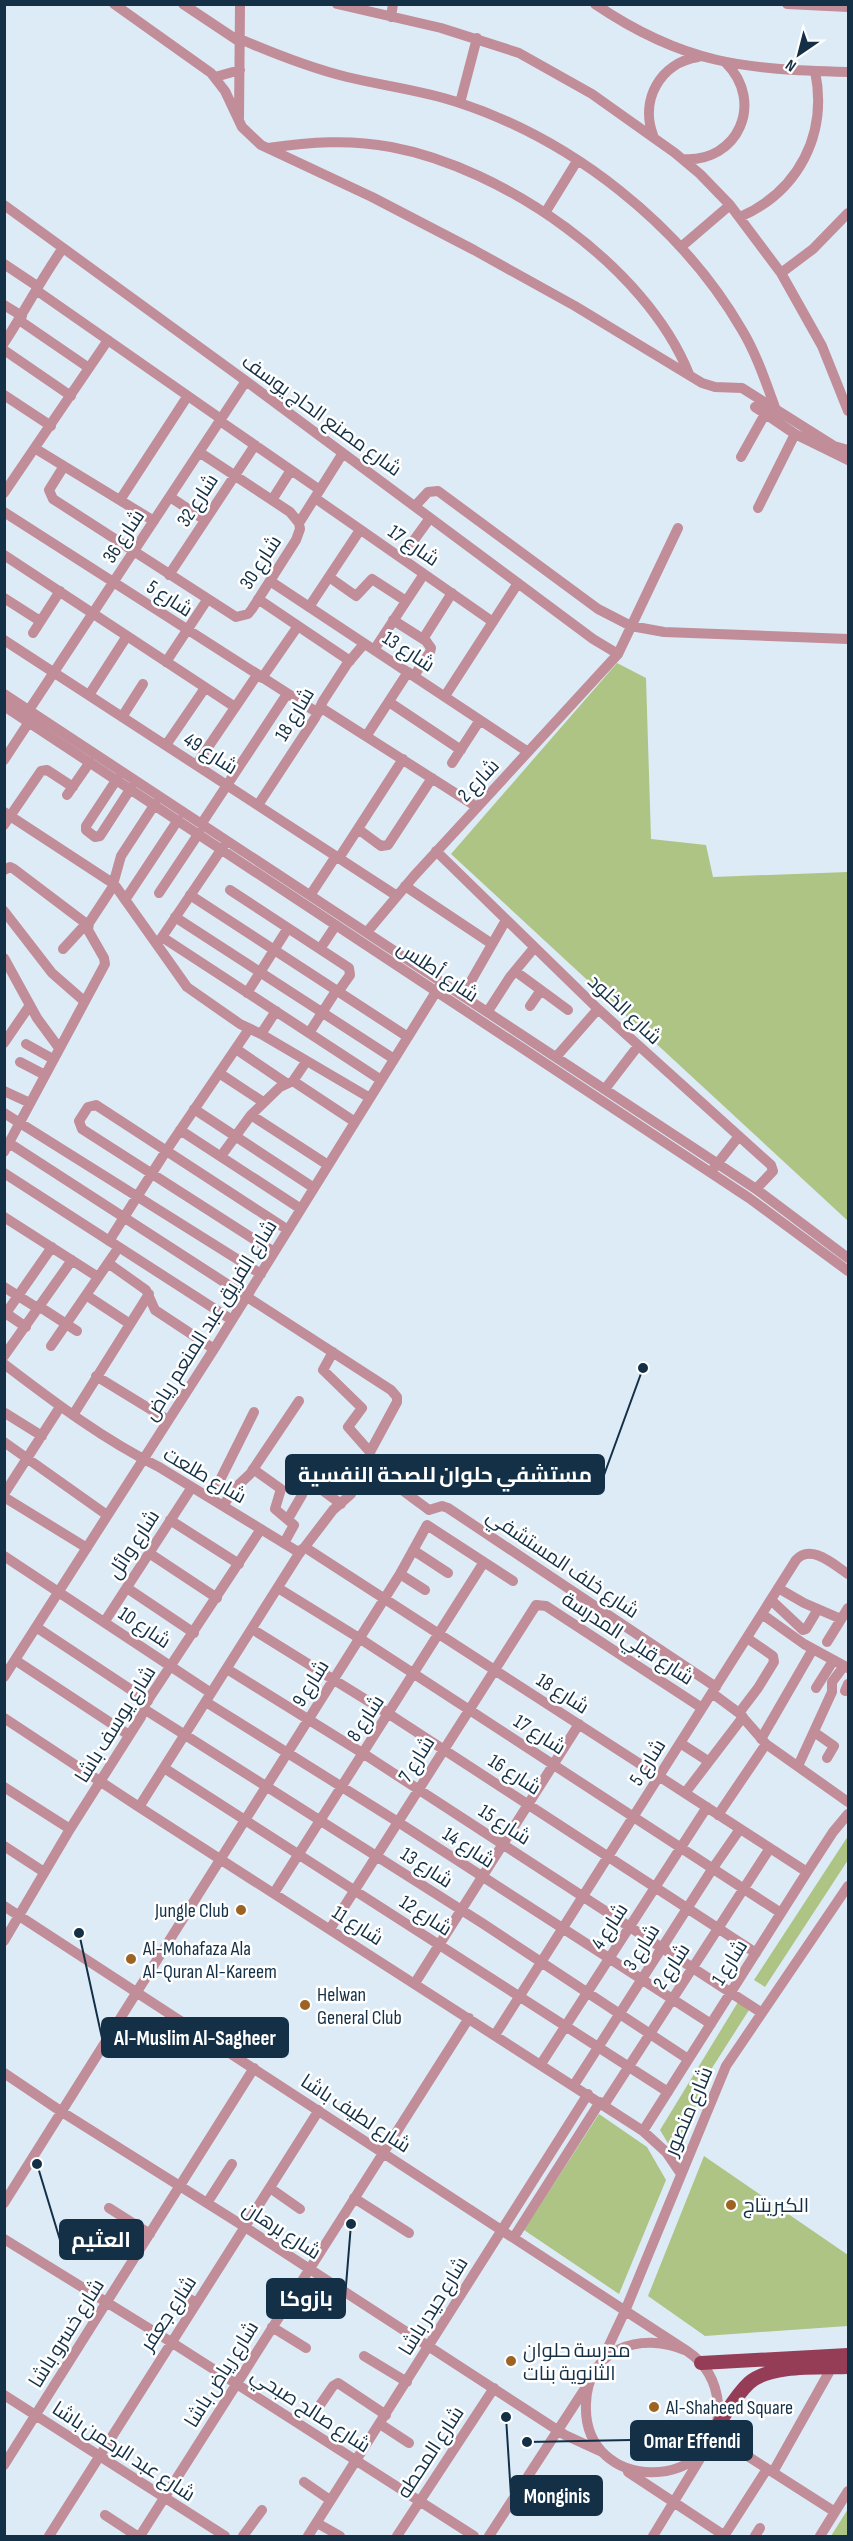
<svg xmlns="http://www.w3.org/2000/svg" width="853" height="2541" viewBox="0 0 853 2541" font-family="'Sofia Sans Condensed',Cairo,sans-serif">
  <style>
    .green { fill: #adc484 }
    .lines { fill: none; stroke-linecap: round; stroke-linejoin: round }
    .minor { stroke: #c18d98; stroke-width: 10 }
    .major { stroke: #953c56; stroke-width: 14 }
    .poi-dot { fill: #9d6323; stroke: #fff; stroke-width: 2 }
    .labels { text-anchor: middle; stroke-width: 5; stroke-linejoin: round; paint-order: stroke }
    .street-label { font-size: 20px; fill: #133047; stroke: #fff }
    .poi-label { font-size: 20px; fill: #133047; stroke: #fff; text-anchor: start }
    .leader { fill: none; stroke: #133047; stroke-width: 2 }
    .callout-dot { fill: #133047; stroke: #fff; stroke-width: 2 }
    .callout { fill: #133047; stroke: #133047; stroke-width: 2 }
    .callout-label { font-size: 21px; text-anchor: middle; font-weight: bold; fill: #fff }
  </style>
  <rect width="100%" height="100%" fill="#ddebf7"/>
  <path class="green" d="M617,663L646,678L651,839L706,845L713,877L848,872V1221L451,854Z
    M848,1836V1860L765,1987L754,1980Z
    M738,2002L749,2010L712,2068L675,2155L660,2130Z
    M599,2114L647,2147L666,2180L619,2294L524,2230Z
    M704,2156L848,2255V2326L705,2336L648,2296Z
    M848,2509V2536H831Z"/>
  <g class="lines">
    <path class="minor" d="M114,4L211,73L225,91L242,127L261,145L372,197L474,250L575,306L702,383L715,387L742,388L834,446L848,450
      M183,4L240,42
      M337,4L441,28L519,53L592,94L675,153L700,174L730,205L781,273L822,346L848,411
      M595,4C685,65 744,69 848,72
      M787,4L848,7
      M391,17L393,4
      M240,39C275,54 310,68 347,77C384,86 421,90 457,102C573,140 681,225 742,330C757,355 766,383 776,410
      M215,77L240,70
      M460,103L477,38
      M239,118L240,4
      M653,135C640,100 660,63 698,57
      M268,148C310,142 349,139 391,147C504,168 646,266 689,374
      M683,159C738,163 765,102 726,63
      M4,205L246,381L593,639L618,654
      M545,213L577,161
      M740,217C799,191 828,134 815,71
      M681,247L730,205
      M4,264L37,286
      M781,273L813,249L848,213
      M36,290L221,419
      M4,305L22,316
      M19,320L89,368
      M4,343C25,311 41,279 63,248
      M4,350L71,396
      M4,395L51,426
      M755,407L795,434L848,460
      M220,421L320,490
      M36,449L154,521
      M199,452L290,512L299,523
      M741,457L765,414
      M64,466L49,490L53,499L236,617L248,614L252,609L296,540L300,529L299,523
      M4,493L108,340
      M170,497L205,520
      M315,498L493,622
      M120,500L187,397
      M272,500L291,470
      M415,506L428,492L438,491L598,609L631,626L664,632L848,639
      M758,508L795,434
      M4,512L318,713
      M299,523L343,453
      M4,555L235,707
      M401,558L430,518
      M169,575L255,445
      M329,577L356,596L372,579L406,601
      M270,581L528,752
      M4,598L40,621
      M258,599L350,661
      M309,607L360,530
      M393,620L426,641L431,648L430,652L414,676
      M33,633L60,591
      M423,639L452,593
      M4,640L397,896
      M374,650L424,574
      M166,662L207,600
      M262,678L298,626
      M4,694L756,1189L848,1258
      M89,695L127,636
      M445,696L518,583
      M389,702L461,750
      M4,706L749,1198L848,1271
      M320,707L477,807
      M29,710L246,381
      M122,717L143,684
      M367,735L408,672
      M166,745L205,688
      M4,760L29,722
      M452,763L480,720
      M196,765L257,675
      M117,779L86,826V830L95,837L100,836L131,788
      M67,795L90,762
      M258,805L315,718L323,701L347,664L364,644
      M4,812L114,884L187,987L240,1024L261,1034L370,1098
      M202,823L287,694
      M4,825L41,771L47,770L73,787
      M358,829L381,846L388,845L432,778
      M436,851L598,1009L771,1165L773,1171L756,1189
      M339,858L403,759
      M4,870L10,867L14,869L88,925
      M405,886L492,944
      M230,890L349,968L350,975L338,992
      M159,893L199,833
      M311,894L336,856
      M190,895L408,1037
      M125,900L178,820
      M4,911L52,973L84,1001
      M175,917L394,1059
      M367,932L414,876L618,654L678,528
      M162,937L381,1080
      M158,943L225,844
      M63,949L86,924
      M320,949L336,925
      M4,958L37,1018L59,1048
      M515,971L568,1010
      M247,993L288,928
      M463,995L506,920
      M530,1006L541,990
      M488,1011L510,977L534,948
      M309,1033L336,991
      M261,1034L276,1011
      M4,1043L30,1005
      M26,1044L53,1059
      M236,1049L286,1083
      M556,1057L598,1009
      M20,1062L45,1075
      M219,1073L263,1102
      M293,1081L355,1122
      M605,1089L638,1046
      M4,1091L30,1103
      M194,1109L314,1188
      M4,1113L261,1274
      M251,1115L328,1165
      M180,1130L301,1209
      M9,1143L391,1390L397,1397V1402L370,1452
      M4,1152L105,964L104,958L88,930L89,923L112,888L121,856L155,804
      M221,1156L251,1115L280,1087L293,1081L306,1062
      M714,1168L739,1136
      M4,1173L232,1320
      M4,1217L98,1277
      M109,1241L166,1151L249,1029
      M274,1252L82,1129L79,1121L88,1107L96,1105L288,1230
      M108,1263L146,1290L155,1310L214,1349
      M4,1287L39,1309
      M86,1295L130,1324
      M40,1307L77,1331
      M4,1312L26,1327
      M4,1316L52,1247
      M51,1346L119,1247
      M333,1352L323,1370L362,1408L348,1427L370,1452
      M4,1356L72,1260
      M4,1364C54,1402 104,1440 159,1467L300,1553
      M96,1376L168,1420
      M5,1413L42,1436
      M73,1415L149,1294
      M4,1442L107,1515
      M370,1452C370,1471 414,1498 429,1510L442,1506L448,1508L716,1687
      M253,1469L281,1489L275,1509L294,1525L284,1543
      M299,1473L341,1504
      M4,1494L60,1407
      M4,1497L87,1548
      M211,1498L254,1412
      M223,1506L234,1489L250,1474L299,1401
      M288,1519L302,1495
      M170,1520L239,1564
      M304,1548L333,1510L351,1494L370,1456
      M413,1550L448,1573
      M149,1553L217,1598
      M4,1556L211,1693
      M400,1574L425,1590
      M127,1588L194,1633
      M278,1588L359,1638L781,1913
      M778,1588L804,1603L841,1619
      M771,1600L803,1630L806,1629L818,1609
      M762,1614L804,1644L848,1668
      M105,1621L192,1487
      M36,1627L148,1701
      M252,1629L389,1714L756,1953
      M827,1642L848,1608
      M15,1660L129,1735
      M227,1669L364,1754L762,2013
      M4,1677L214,1349L439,987
      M816,1688L833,1661
      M845,1691L848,1684
      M712,1693L739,1713L766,1744L848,1802
      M206,1702L398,1822L711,2024
      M144,1709L482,1923L688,2059
      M739,1713L758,1688L774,1662L773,1656L747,1638
      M4,1718L139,1807L643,2131L666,2152L681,2174
      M814,1732L834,1746L827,1758
      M761,1739L813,1649
      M680,1743L708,1761
      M798,1766L832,1692V1682L844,1666
      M164,1768L668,2092
      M4,1787L70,1829
      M685,1793L743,1717
      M139,1807L302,1549L306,1548L807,1872
      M718,1815L766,1744
      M4,1846L44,1872
      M274,1893L484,1562
      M4,1906L687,2351C705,2363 716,2381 718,2404C724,2494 582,2496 586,2404C587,2349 641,2330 687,2351
      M330,1929L536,1605L546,1606L702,1708
      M4,1941L70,1829L141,1717L146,1703L261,1529
      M415,1983L579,1724
      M495,2035L796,1560C811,1543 834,1565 848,1574
      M541,2064L707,1807
      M4,2073L62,2112L245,2227L565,2435L602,2452
      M574,2085L713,1868L740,1829
      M604,2105L770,1848
      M643,2131L807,1872L833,1832L848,1814
      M270,2188L300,2209
      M354,2198L409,2233
      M4,2203L400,1574L427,1525L513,1581
      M207,2203L232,2164
      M109,2208L150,2234
      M514,2237L600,2102
      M4,2239L171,2342L474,2536
      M180,2293L196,2303
      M272,2327L306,2348
      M364,2356L407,2382
      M602,2360L625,2311L726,2066L848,1886
      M4,2395L225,2536
      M320,2405L333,2386L338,2383L386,2415
      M380,2424L409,2443
      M713,2434L835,2512
      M4,2465L254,2068
      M628,2472L725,2536
      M773,2472L832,2367
      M304,2482L330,2500
      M105,2515L137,2536
      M317,2523L340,2536
      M49,2536L319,2110
      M140,2536L469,2018
      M243,2536L262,2510
      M308,2536L588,2094
      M397,2536L494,2388
      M489,2536L586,2387
      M653,2536L703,2454
      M724,2536L767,2469
      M755,2536L760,2528
      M820,2536L848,2491"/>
    <path class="major" d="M701,2363L848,2355
      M715,2429C726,2414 735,2396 749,2383C770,2364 821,2368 848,2367"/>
  </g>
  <g class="poi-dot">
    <circle cx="241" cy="1910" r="6"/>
    <circle cx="131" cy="1959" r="6"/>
    <circle cx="305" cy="2005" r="6"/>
    <circle cx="731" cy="2205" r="6"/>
    <circle cx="511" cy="2361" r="6"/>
    <circle cx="654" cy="2407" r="6"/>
  </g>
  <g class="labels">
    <g class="street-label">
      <text transform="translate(322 415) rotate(36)" y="7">شارع مصنع الحاج يوسف</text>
      <text transform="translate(197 500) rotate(-57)" y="7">شارع 32</text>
      <text transform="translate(123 536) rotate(-57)" y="7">شارع 36</text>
      <text transform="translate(414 545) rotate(35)" y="7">شارع 17</text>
      <text transform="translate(260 562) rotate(-57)" y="7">شارع 30</text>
      <text transform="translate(170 598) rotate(33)" y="7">شارع 5</text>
      <text transform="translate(409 651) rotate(33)" y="7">شارع 13</text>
      <text transform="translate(294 714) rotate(-59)" y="7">شارع 18</text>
      <text transform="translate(211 753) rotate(33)" y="7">شارع 49</text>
      <text transform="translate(478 780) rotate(-47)" y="7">شارع 2</text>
      <text transform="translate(438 971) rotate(34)" y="7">شارع أطلس</text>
      <text transform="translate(625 1009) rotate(43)" y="7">شارع الخلود</text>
      <text transform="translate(210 1320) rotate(-58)" y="7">شارع الفريق عبد المنعم رياض</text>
      <text transform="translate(205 1475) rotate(30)" y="7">شارع طلعت</text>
      <text transform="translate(133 1544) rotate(-57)" y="7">شارع وائل</text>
      <text transform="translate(563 1563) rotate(34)" y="7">شارع خلف المستشفي</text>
      <text transform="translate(145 1627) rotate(34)" y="7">شارع 10</text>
      <text transform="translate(628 1638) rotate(33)" y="7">شارع قبلي المدرسة</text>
      <text transform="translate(310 1683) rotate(-58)" y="7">شارع 9</text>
      <text transform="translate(563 1693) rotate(33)" y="7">شارع 18</text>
      <text transform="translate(365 1718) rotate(-57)" y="7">شارع 8</text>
      <text transform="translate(115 1724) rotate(-58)" y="7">شارع يوسف باشا</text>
      <text transform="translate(540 1734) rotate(33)" y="7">شارع 17</text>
      <text transform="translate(416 1759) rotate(-58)" y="7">شارع 7</text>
      <text transform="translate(647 1762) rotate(-58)" y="7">شارع 5</text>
      <text transform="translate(515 1774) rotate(33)" y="7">شارع 16</text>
      <text transform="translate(505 1824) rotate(33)" y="7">شارع 15</text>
      <text transform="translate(469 1847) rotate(33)" y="7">شارع 14</text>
      <text transform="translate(427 1867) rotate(33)" y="7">شارع 13</text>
      <text transform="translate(426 1915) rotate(33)" y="7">شارع 12</text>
      <text transform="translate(358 1925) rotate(33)" y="7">شارع 11</text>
      <text transform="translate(609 1926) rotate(-57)" y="7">شارع 4</text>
      <text transform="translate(641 1947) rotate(-58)" y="7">شارع 3</text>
      <text transform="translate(729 1962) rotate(-58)" y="7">شارع 1</text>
      <text transform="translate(671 1966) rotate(-57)" y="7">شارع 2</text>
      <text transform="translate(688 2111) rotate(-67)" y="7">شارع منصور</text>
      <text transform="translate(356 2113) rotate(33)" y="7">شارع لطيف باشا</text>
      <text transform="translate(282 2230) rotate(33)" y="7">شارع برهان</text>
      <text transform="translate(433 2306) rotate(-58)" y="7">شارع حيدر باشا</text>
      <text transform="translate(168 2313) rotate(-57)" y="7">شارع جعفر</text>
      <text transform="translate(66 2333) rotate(-58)" y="7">شارع خسرو باشا</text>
      <text transform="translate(221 2374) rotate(-58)" y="7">شارع رياض باشا</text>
      <text transform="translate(311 2410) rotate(33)" y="7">شارع صالح صبحي</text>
      <text transform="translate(124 2451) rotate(33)" y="7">شارع عبد الرحمن باشا</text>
      <text transform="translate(430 2452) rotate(-57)" y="7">شارع المحطه</text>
    </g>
    <g class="poi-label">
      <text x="229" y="1917" text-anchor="end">Jungle Club</text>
      <text x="143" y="1955">Al-Mohafaza Ala<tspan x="143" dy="23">Al-Quran Al-Kareem</tspan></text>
      <text x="317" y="2001">Helwan<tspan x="317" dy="23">General Club</tspan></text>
      <text x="743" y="2212">الكبريتاج</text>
      <text x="523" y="2357">مدرسة حلوان<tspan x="523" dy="23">الثانوية بنات</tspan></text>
      <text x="666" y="2414">Al-Shaheed Square</text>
    </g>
  </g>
  <path class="leader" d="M643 1368L604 1475M79 1933L102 2038M37 2164L60 2240M351 2224L345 2298M527 2442L631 2440M506 2417L511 2496"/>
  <g class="callout-dot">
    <circle cx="643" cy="1368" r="6"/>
    <circle cx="79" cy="1933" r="6"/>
    <circle cx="37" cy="2164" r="6"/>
    <circle cx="351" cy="2224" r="6"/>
    <circle cx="527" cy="2442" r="6"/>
    <circle cx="506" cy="2417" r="6"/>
  </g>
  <g class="callout">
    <rect x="286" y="1455" width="318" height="39" rx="6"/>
    <rect x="102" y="2018" width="186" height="39" rx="6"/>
    <rect x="60" y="2220" width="83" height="39" rx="6"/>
    <rect x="267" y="2279" width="78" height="39" rx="6"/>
    <rect x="631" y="2421" width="121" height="39" rx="6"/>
    <rect x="511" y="2476" width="91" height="39" rx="6"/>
  </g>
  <g class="callout-label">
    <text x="445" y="1482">مستشفي حلوان للصحة النفسية</text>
    <text x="195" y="2045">Al-Muslim Al-Sagheer</text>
    <text x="101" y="2247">العثيم</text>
    <text x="306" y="2306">بازوكا</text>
    <text x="692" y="2448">Omar Effendi</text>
    <text x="557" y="2503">Monginis</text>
  </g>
  <rect width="853" height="2541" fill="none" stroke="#133047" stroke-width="12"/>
  <g transform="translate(799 54) rotate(215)" stroke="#ffffff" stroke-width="4.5" paint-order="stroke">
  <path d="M0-4.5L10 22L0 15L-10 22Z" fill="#133047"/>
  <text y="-9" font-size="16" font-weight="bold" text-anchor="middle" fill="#133047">N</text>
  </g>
</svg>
